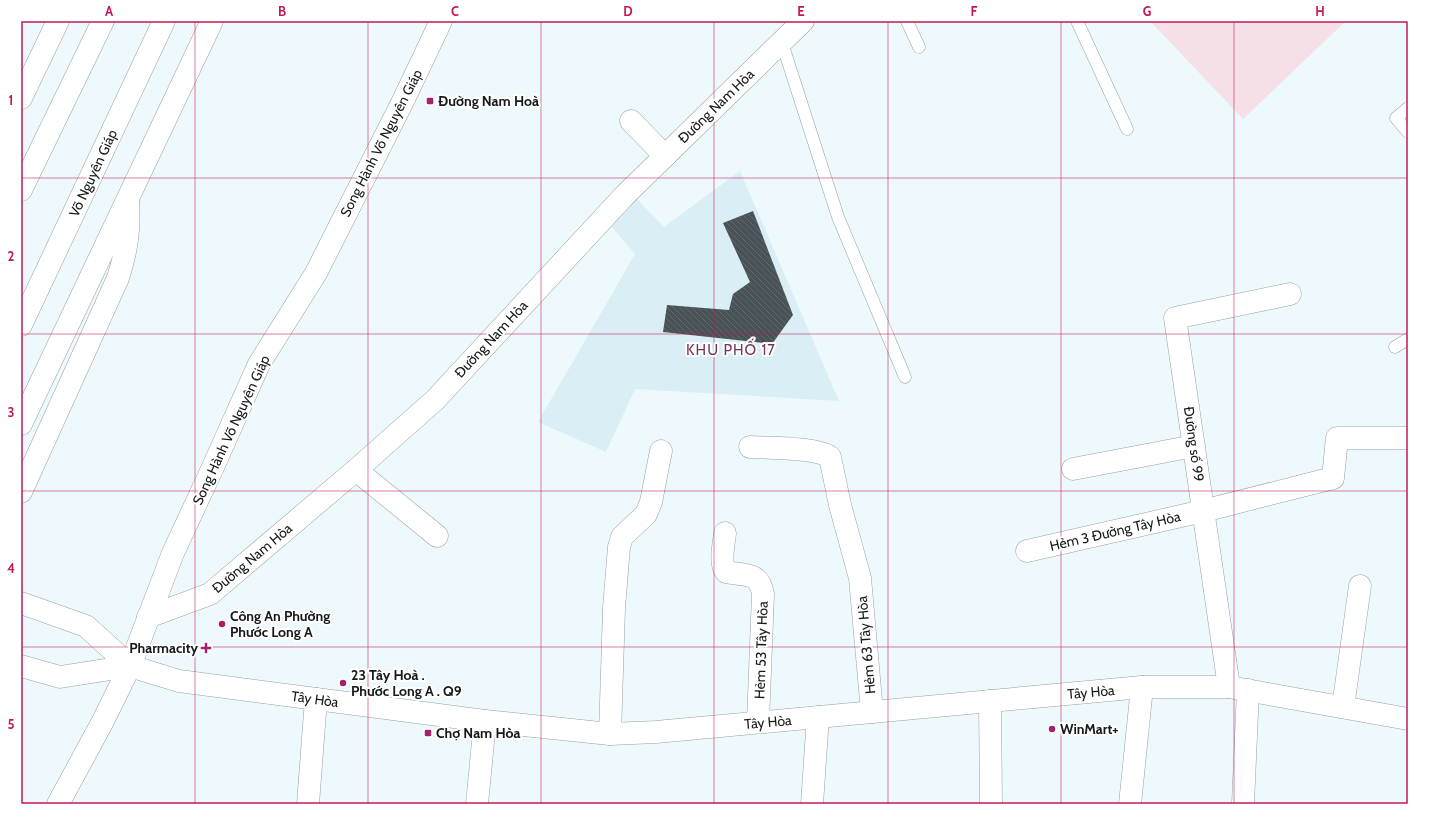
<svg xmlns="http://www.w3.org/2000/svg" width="1429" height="825" viewBox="0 0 1429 825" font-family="Cabin,sans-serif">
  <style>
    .built { fill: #daeef5 }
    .garden { fill: #f5e0e8 }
    .building { fill: url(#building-back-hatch) }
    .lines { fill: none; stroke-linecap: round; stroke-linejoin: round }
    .service-casing { stroke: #97a1a5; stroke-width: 13 }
    .minor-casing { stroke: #97a1a5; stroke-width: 23 }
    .tertiary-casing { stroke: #97a1a5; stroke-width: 23 }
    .secondary-casing { stroke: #97a1a5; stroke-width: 23 }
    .primary-casing { stroke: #97a1a5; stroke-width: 23 }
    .trunk-casing { stroke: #97a1a5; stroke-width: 23 }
    .service { stroke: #fff; stroke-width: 12 }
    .minor { stroke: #fff; stroke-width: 22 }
    .tertiary { stroke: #fff; stroke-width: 22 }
    .secondary { stroke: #fff; stroke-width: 22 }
    .primary { stroke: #fff; stroke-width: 22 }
    .trunk { stroke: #fff; stroke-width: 22 }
    .grid { fill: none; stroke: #c2185b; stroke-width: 1; stroke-opacity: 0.55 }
    .poi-dot { fill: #a5216c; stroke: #fff; stroke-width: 1.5 }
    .labels { text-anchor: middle; stroke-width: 4; stroke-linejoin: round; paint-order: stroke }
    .poi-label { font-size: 14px; font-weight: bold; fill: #15191a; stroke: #fff; text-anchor: start }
    .street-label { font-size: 14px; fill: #15191a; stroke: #fff }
    .neighbourhood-label { font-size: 15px; letter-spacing: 1px; fill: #773555; stroke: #fff }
    .neatline { fill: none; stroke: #c2185b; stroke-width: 1.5 }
    .grid-label { font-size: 13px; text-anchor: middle; font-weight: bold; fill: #c2185b }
  </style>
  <defs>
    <pattern id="building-back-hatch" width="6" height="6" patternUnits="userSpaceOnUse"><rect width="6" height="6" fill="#495256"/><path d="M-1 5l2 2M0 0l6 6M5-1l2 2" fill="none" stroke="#5f676a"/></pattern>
  </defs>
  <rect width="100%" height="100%" fill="#eef9fd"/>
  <path class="built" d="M740,171L839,401L635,389L606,452L538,422L635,254L610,225L637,199L664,227Z"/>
  <path class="garden" d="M1150,21H1346L1243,119Z"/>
  <path class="building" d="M753,211L793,315L772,344L663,332L667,305L729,310L733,294L750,282L723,223Z"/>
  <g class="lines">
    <defs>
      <path id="service" d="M907,21L919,47
        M1077,21L1127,129
        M782,43L838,217L905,377
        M1408,108L1396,118L1408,132
        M1395,347L1408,339"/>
      <path id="minor" d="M631,121L665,156
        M750,447C769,448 816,447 830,457L840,505L860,578L872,712
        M1073,469L1194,446
        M356,470L437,536
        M725,533C724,544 719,562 726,572C745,576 759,571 763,594L758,722
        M1027,551L1203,511L1333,478L1337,438H1408
        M1229,687L1175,318L1290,294
        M990,701L991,804
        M1343,707L1360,586
        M610,734L614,608L619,547L622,537L646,514L651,502L661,451
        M308,804L316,699
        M477,804L485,721
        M812,804L818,717
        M1130,804L1142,687
        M1243,804L1248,690"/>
      <path id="tertiary" d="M148,617L210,594L356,470L435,400L625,195L803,21"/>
      <path id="secondary" d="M21,603L86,626L130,666L179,681L485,721L610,734L656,732L1142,687H1229L1408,719
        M21,666L60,677L130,666
        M58,804L103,721L130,666L173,553L213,467L259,364L316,273L403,101L441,21"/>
      <path id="primary" d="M21,492L118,278C127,250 130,228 128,199"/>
      <path id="trunk" d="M21,98L58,21
        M21,190L103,21
        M21,325L164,21
        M21,424L212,21"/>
    </defs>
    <use href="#service" class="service-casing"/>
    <use href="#minor" class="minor-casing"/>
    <use href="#tertiary" class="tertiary-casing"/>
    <use href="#secondary" class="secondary-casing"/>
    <use href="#primary" class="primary-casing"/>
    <use href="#trunk" class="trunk-casing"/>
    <use href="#service" class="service"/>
    <use href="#minor" class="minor"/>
    <use href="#tertiary" class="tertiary"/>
    <use href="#secondary" class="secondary"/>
    <use href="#primary" class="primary"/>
    <use href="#trunk" class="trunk"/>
  </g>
  <path class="grid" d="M195,21V804M368,21V804M541,21V804M714,21V804M888,21V804M1061,21V804M1234,21V804M21,178H1408M21,334H1408M21,491H1408M21,647H1408"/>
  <g class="poi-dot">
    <rect x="426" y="97" width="8" height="8" rx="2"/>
    <circle cx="222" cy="624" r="4"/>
    <path d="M204 642h4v4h4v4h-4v4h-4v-4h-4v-4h4z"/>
    <circle cx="343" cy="683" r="4"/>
    <circle cx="1052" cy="729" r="4"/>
    <rect x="424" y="729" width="8" height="8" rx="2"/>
  </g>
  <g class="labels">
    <g class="poi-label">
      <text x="438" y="106">Đường Nam Hoà</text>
      <text x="230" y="621">Công An Phường<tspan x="230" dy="16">Phước Long A</tspan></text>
      <text x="198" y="653" text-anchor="end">Pharmacity</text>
      <text x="351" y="680">23 Tây Hoà .<tspan x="351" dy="16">Phước Long A . Q9</tspan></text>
      <text x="1060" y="734">WinMart+</text>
      <text x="436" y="738">Chợ Nam Hòa</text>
    </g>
    <g class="street-label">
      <text transform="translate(716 106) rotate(-44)" y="5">Đường Nam Hòa</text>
      <text transform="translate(381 143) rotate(-63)" y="5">Song Hành Võ Nguyên Giáp</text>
      <text transform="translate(93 173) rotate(-65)" y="5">Võ Nguyên Giáp</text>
      <text transform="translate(491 339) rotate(-47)" y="5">Đường Nam Hòa</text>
      <text transform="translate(231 430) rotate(-65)" y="5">Song Hành Võ Nguyên Giáp</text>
      <text transform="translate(1194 444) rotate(82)" y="5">Đường số 99</text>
      <text transform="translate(1115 531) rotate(-13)" y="5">Hẻm 3 Đường Tây Hòa</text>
      <text transform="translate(252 558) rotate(-40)" y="5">Đường Nam Hòa</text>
      <text transform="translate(866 645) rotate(-95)" y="5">Hẻm 63 Tây Hòa</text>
      <text transform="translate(761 650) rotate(-88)" y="5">Hẻm 53 Tây Hòa</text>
      <text transform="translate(1091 692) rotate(-5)" y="5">Tây Hòa</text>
      <text transform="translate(315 699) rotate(8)" y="5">Tây Hòa</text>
      <text transform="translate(768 722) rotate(-5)" y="5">Tây Hòa</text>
    </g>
    <g class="neighbourhood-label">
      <text x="731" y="355">KHU PHỐ 17</text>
    </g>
  </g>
  <rect width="1429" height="825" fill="none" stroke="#ffffff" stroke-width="44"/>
  <rect x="22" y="22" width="1385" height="781" class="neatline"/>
  <g class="grid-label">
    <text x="109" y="16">A</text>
    <text x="282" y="16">B</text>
    <text x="455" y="16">C</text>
    <text x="628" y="16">D</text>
    <text x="801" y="16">E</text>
    <text x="974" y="16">F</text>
    <text x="1147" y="16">G</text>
    <text x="1320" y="16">H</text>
    <text x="11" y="105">1</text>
    <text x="11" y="261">2</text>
    <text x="11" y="417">3</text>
    <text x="11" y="573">4</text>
    <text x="11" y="729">5</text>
  </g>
</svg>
